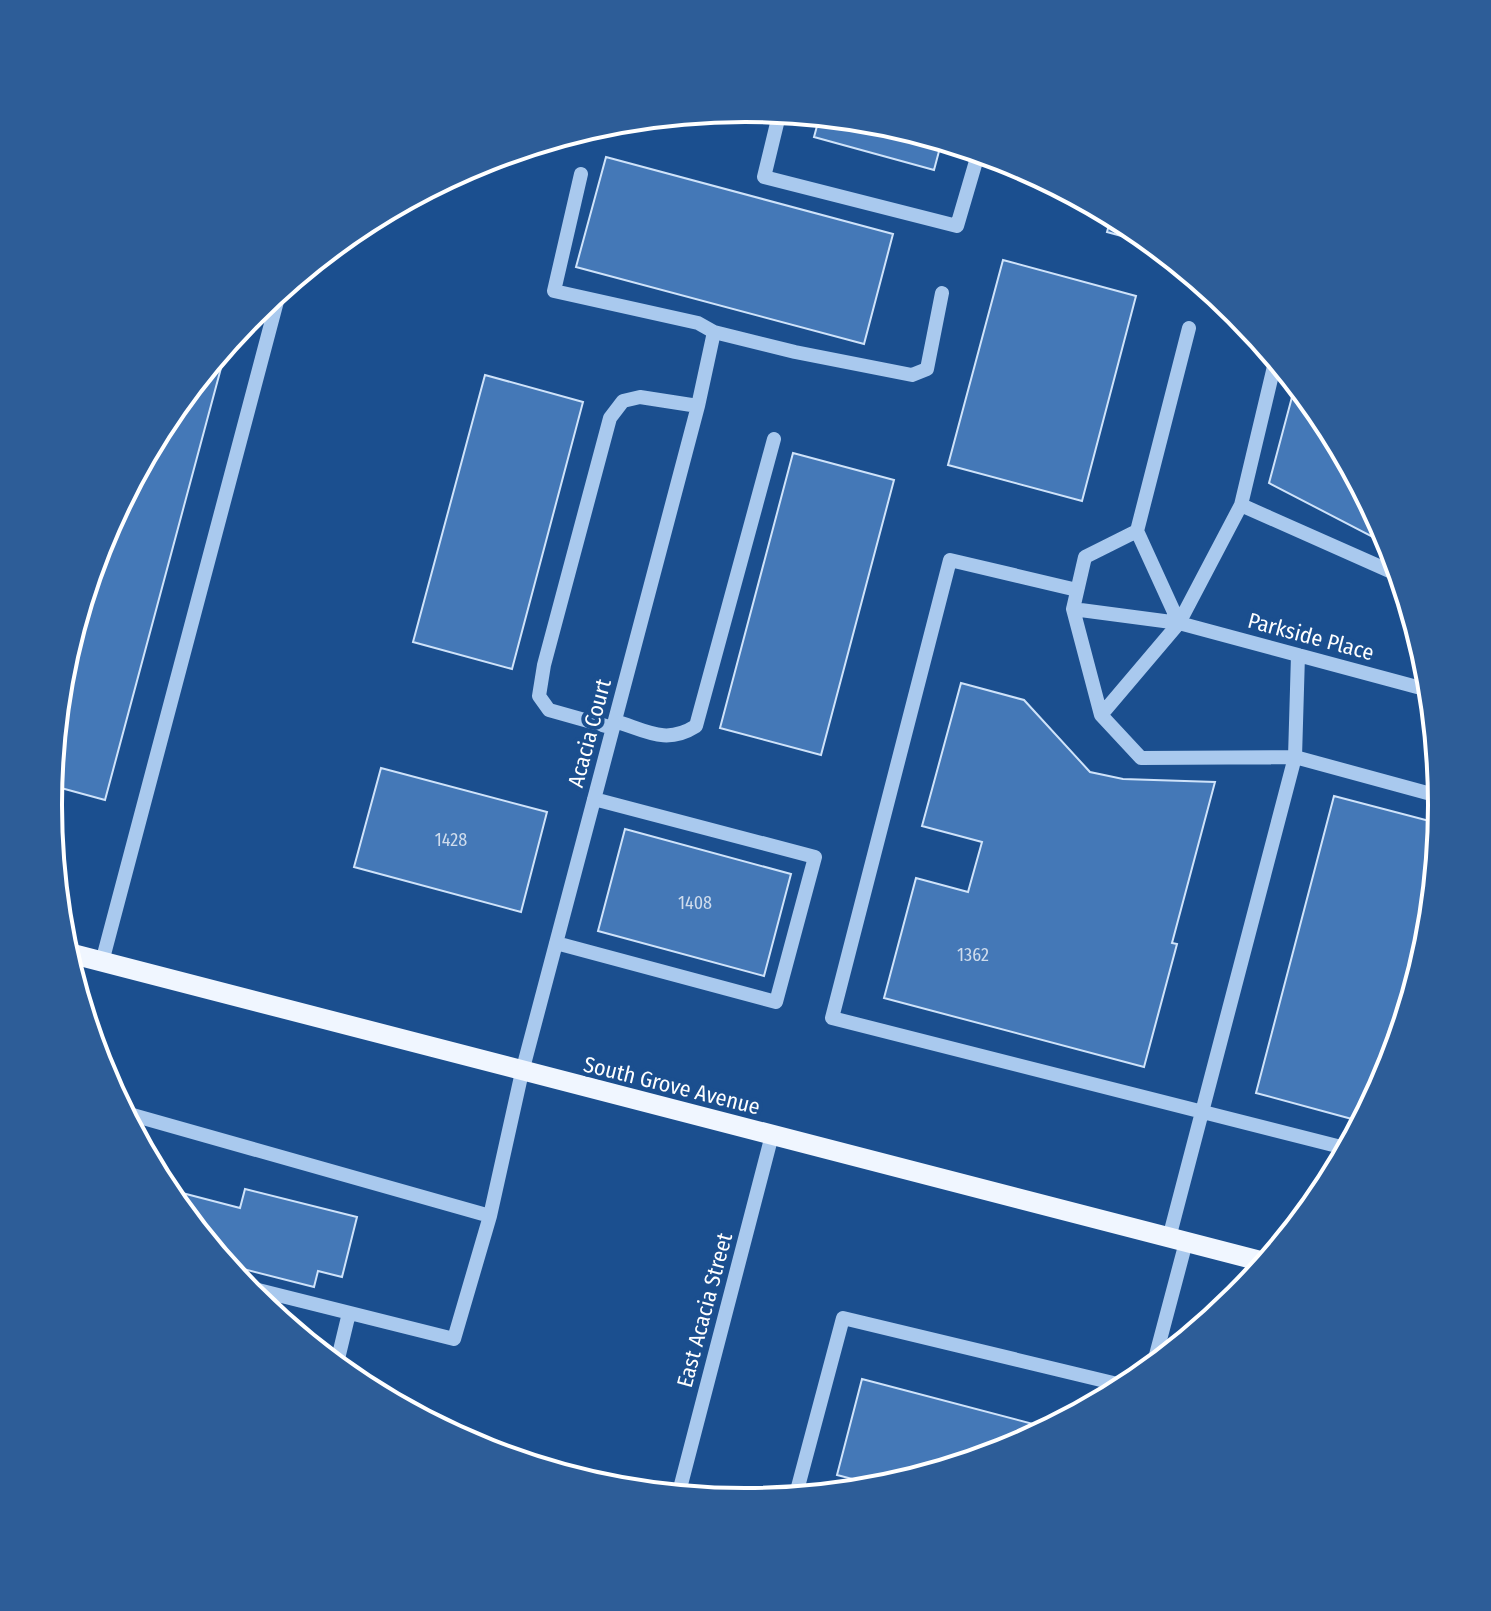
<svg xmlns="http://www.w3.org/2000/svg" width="1491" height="1611" viewBox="0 0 1491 1611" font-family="'Fira Sans Condensed',sans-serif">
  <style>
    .building { fill: #4478b7; stroke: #cfe3fa; stroke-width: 2 }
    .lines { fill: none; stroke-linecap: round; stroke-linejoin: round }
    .minor { stroke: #a9c9ee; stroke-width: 14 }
    .major { stroke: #f0f6ff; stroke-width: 20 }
    .labels { text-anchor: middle; stroke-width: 8; stroke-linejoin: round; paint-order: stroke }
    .number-label { font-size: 18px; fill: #d0dded }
    .street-label { font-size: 22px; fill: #fff; stroke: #1b4f8f }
    .rim { fill: none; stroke: #fff; stroke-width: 4 }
  </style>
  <rect width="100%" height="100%" fill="#1b4f8f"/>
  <path class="building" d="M820,115L882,121L942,140L934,170L814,137Z
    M606,157L893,234L864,344L576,267Z
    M1112,214L1133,226L1158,246L1107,232Z
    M1003,260L1136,296L1082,501L948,465Z
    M228,342L105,800L50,785L61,669L101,538L166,418Z
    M485,375L583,402L512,669L413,642Z
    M1296,382L1326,418L1392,547L1269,483Z
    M793,453L894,480L821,755L720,728Z
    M961,683L1024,700L1090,772L1123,779L1215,782L1172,943L1177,944L1144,1067L884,998L916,878L968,892L982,842L922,826Z
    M381,768L547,812L521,912L354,867Z
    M1334,796L1441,824L1435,886L1382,1087L1363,1122L1256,1093Z
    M625,829L791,874L764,976L598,931Z
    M163,1188L240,1208L245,1189L357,1217L342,1277L318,1271L314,1287L224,1264Z
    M862,1379L1052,1429L1012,1450L887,1488L837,1475Z"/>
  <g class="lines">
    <path class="minor" d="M780,111L764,177L957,226L979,151
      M581,174L554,291L698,323L714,332L795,352L912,375L927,369L942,293
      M1241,505L1401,576
      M1137,531L1085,557L1073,609L1101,715L1141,758L1295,757L1169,1238
      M1077,590L950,560L832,1018L1349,1149
      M1073,609L1179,623L1432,691
      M1179,623L1137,531L1189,328
      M1298,655L1295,757L1442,797
      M1101,715L1179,623L1241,505L1276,358
      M615,721C647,731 666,745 696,726L774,439
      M613,728L549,710L539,696L544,665L610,418L623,401L640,397L698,406
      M556,943L776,1002L815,857L594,799
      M102,962L280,290
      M122,1112L490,1216
      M242,1286L454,1339L490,1216L522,1072L698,406L714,332
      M336,1367L349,1313
      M1152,1370L1186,1242
      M680,1489L722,1501
      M678,1496L772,1135
      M795,1498L843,1318L1130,1387"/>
    <path class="major" d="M65,952L1268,1263"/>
  </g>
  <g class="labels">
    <g class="number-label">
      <text x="451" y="846">1428</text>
      <text x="695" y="909">1408</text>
      <text x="973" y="961">1362</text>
    </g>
    <g class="street-label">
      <text transform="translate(1311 636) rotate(15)" y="8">Parkside Place</text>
      <text transform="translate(589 733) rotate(-75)" y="8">Acacia Court</text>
      <text transform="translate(672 1085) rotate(14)" y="8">South Grove Avenue</text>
      <text transform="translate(704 1310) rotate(-75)" y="8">East Acacia Street</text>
    </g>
  </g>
  <path d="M0 0H1491V1611H0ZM62 805a683 683 0 1 1 1366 0a683 683 0 1 1-1366 0Z" fill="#2d5d98" fill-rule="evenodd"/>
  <path class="rim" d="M62 805a683 683 0 1 1 1366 0a683 683 0 1 1-1366 0Z"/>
</svg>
